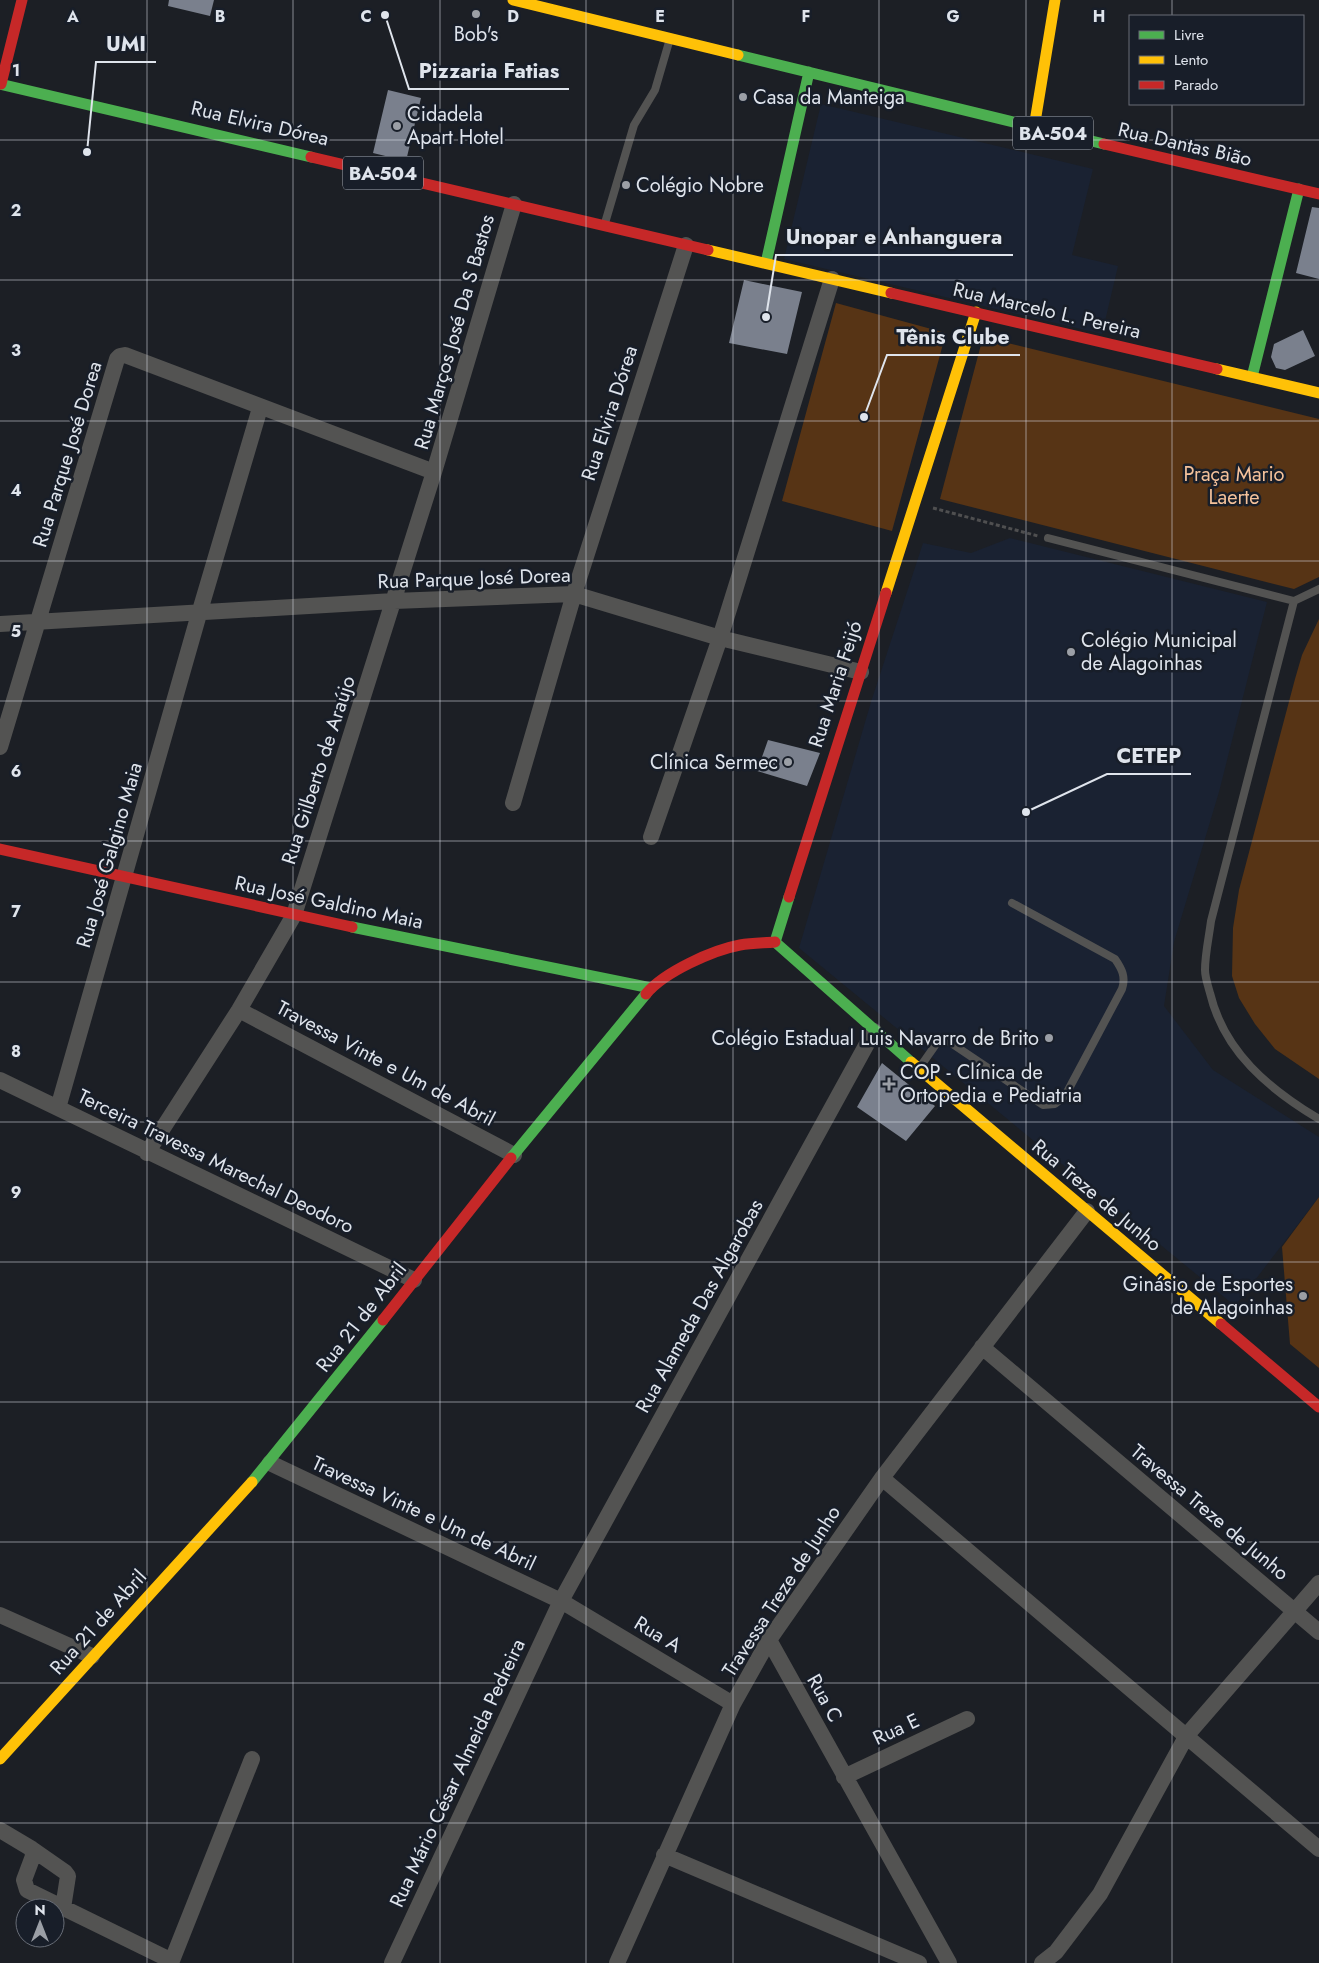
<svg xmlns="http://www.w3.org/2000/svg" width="1319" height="1963" viewBox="0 0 1319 1963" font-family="Jost,sans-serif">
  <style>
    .built { fill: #1a2232 }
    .green { fill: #573415 }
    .building { fill: #7a808d }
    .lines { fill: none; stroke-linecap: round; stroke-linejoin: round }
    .path { stroke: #4f4f50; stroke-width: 3; stroke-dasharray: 4 2.5; stroke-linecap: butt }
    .lane { stroke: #535352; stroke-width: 8 }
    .street { stroke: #535352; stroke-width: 16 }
    .fast { stroke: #4caf50; stroke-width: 11 }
    .slow { stroke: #ffc107; stroke-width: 11 }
    .jam { stroke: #c62828; stroke-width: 11 }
    .grid { fill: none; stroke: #dfe4ec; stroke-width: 1; stroke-opacity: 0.55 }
    .poi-dot { fill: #9b9fa6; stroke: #181e29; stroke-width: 2 }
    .labels { text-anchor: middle; stroke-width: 5; stroke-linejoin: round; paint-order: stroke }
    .shield { fill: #181e29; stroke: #a3a9b2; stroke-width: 1 }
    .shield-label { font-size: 19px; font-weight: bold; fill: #dfe4ec }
    .poi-label { font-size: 20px; fill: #dfe4ec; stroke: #181e29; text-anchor: start }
    .street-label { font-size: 20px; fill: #dfe4ec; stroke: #181e29 }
    .park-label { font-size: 20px; fill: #f5c29b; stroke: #181e29 }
    .grid-label { font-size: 16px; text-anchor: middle; font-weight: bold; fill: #dfe4ec; stroke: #181e29; stroke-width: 5; stroke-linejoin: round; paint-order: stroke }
    .leader { fill: none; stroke: #dfe4ec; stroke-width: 2 }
    .callout-dot { fill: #dfe4ec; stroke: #181e29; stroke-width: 2 }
    .callout-label { font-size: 21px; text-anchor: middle; font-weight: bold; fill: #dfe4ec; stroke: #181e29; stroke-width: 5; stroke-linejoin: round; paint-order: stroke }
  </style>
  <rect width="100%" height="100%" fill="#1c1f25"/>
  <path class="built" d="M821,104L1093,169L1072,255L1118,266L1102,334L784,259Z
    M1010,538L1267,602L1219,792L1174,942L1164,1006L1213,1070L1319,1137V1197L1235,1306L799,948L871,702L923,543L971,553Z"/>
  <path class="green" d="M836,303L946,333L892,531L782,501Z
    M983,337L1319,419V577L1294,589L940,499Z
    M1319,619V1079L1275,1049L1255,1024L1239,998L1232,976L1233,928L1239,890L1295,679L1302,655Z
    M1319,1197V1368L1290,1344L1282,1247Z"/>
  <path class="building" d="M169,0H214L210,16L168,6Z
    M388,90L421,98L406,161L373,153Z
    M1312,207L1319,208V279L1296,273Z
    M744,280L802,292L787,354L729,343Z
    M1303,330L1315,356L1285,370L1276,368L1271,357L1274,344Z
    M768,740L820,753L807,786L757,771Z
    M882,1063L935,1106L906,1141L857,1107Z"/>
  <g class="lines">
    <path class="path" d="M933,508L1038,536"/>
    <path class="lane" d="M605,223L634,125L655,90L669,42
      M1048,538L1294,601L1319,589
      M1294,601L1211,921C1209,937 1205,954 1205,970C1205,977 1208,986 1210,993C1224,1052 1269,1089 1319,1119
      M920,1067L939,1040L945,1039L1043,1105L1055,1104L1065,1096L1122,989C1126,977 1122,969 1115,959L1012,903"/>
    <path class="street" d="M0,624L394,601L574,594L720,638L861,672
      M0,747L117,359L120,356L125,355L434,472
      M513,803L574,594L686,245
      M651,837L720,638L832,279
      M239,1010L514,1155
      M0,1080L414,1280
      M58,1108L199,614L260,408
      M147,1153L239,1010L294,915L434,472L514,204
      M982,1347L1319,1632
      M270,1463L561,1601L733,1704
      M882,1478L1319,1849
      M0,1615L92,1656
      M769,1640L949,1963
      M844,1777L967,1719
      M0,1830L32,1849L33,1856L24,1880L27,1890L172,1961
      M32,1849L65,1872L68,1876L63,1908
      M664,1855L919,1963
      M171,1963L252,1759
      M392,1963L561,1601L874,1031
      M617,1963L733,1704L769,1640L882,1478L1087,1211
      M1042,1963L1056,1952L1100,1894L1187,1735L1319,1583"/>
    <path class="fast" d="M738,55L1104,144
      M0,84L311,157
      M766,263L809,72
      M1252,377L1299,189
      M789,897L775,942L911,1062
      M352,927L651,988
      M511,1158L646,994
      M252,1482L383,1320"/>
    <path class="slow" d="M513,0L738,55
      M1034,128L1055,0
      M708,250L891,293
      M1217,369L1319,393
      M886,593L976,312
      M911,1062L1221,1324
      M0,1759L252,1482"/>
    <path class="jam" d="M1,84L22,0
      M1104,144L1319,194
      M311,157L708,250
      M891,293L1217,369
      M0,849L352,927
      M789,897L886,593
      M646,994C664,972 713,950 740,945C752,943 764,943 775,942
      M383,1320L511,1158
      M1221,1324L1319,1407"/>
  </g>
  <path class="grid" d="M147,0V1963M293,0V1963M440,0V1963M586,0V1963M733,0V1963M879,0V1963M1026,0V1963M1172,0V16M1172,104V1963M0,140H1319M0,280H1319M0,421H1319M0,561H1319M0,701H1319M0,841H1319M0,982H1319M0,1122H1319M0,1262H1319M0,1402H1319M0,1542H1319M0,1683H1319M0,1823H1319"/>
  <g class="poi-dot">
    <circle cx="476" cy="14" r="5"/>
    <circle cx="743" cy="97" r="5"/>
    <circle cx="397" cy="126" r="5"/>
    <circle cx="626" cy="185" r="5"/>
    <circle cx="1071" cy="652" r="5"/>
    <circle cx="788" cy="762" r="5"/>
    <circle cx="1049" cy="1038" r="5"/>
    <path d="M886.5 1076.5h5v5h5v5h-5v5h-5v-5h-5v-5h5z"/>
    <circle cx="1303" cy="1296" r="5"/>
  </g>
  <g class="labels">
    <g class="shield">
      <rect x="1013" y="116.5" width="80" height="33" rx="4"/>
      <rect x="343" y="156.5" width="80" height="33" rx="4"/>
    </g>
    <g class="shield-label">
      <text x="1053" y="140">BA-504</text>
      <text x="383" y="180">BA-504</text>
    </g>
    <g class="poi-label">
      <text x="476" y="41" text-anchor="middle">Bob's</text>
      <text x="753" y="104">Casa da Manteiga</text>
      <text x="407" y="121">Cidadela<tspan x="407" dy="23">Apart Hotel</tspan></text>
      <text x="636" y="192">Colégio Nobre</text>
      <text x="1081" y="647">Colégio Municipal<tspan x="1081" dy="23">de Alagoinhas</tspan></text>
      <text x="778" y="769" text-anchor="end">Clínica Sermec</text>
      <text x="1039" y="1045" text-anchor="end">Colégio Estadual Luis Navarro de Brito</text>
      <text x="900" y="1079">COP - Clínica de<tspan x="900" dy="23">Ortopedia e Pediatria</tspan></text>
      <text x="1293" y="1291" text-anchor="end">Ginásio de Esportes<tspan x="1293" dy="23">de Alagoinhas</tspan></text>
    </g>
    <g class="street-label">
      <text transform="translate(260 123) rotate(13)" y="7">Rua Elvira Dórea</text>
      <text transform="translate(1185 144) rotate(13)" y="7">Rua Dantas Bião</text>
      <text transform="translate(1047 310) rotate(13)" y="7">Rua Marcelo L. Pereira</text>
      <text transform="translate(454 332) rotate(-74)" y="7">Rua Marços José Da S Bastos</text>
      <text transform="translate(609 413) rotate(-72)" y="7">Rua Elvira Dórea</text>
      <text transform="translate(67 454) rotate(-73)" y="7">Rua Parque José Dorea</text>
      <text transform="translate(474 578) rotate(-2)" y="7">Rua Parque José Dorea</text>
      <text transform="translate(835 684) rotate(-72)" y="7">Rua Maria Feijó</text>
      <text transform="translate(318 770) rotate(-72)" y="7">Rua Gilberto de Araújo</text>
      <text transform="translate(109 855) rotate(-74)" y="7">Rua José Galgino Maia</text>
      <text transform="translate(329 902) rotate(12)" y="7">Rua José Galdino Maia</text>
      <text transform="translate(386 1063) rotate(28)" y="7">Travessa Vinte e Um de Abril</text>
      <text transform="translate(216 1161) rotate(26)" y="7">Terceira Travessa Marechal Deodoro</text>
      <text transform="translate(1097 1195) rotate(40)" y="7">Rua Treze de Junho</text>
      <text transform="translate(699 1306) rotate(-61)" y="7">Rua Alameda Das Algarobas</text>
      <text transform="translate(361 1317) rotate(-52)" y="7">Rua 21 de Abril</text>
      <text transform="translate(1210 1512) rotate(40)" y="7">Travessa Treze de Junho</text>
      <text transform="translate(424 1513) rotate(25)" y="7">Travessa Vinte e Um de Abril</text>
      <text transform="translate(781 1591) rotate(-57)" y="7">Travessa Treze de Junho</text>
      <text transform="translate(98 1622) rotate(-48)" y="7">Rua 21 de Abril</text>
      <text transform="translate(658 1634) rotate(31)" y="7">Rua A</text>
      <text transform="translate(825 1698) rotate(61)" y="7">Rua C</text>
      <text transform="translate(896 1729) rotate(-25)" y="7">Rua E</text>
      <text transform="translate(457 1773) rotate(-65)" y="7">Rua Mário César Almeida Pedreira</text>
    </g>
    <g class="park-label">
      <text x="1234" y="481">Praça Mario<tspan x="1234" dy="23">Laerte</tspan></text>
    </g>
  </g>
  <g class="grid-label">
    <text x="73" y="22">A</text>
    <text x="220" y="22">B</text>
    <text x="366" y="22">C</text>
    <text x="513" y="22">D</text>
    <text x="660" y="22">E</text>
    <text x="806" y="22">F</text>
    <text x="953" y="22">G</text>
    <text x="1099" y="22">H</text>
    <text x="16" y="76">1</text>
    <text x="16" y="216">2</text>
    <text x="16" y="356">3</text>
    <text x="16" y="496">4</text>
    <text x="16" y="637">5</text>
    <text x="16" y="777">6</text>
    <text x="16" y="917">7</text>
    <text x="16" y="1057">8</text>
    <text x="16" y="1198">9</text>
  </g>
  <path class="leader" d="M87 152L96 62H156M385 15L409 89H569M766 317L776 255H1013M864 417L887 355H1020M1026 812L1107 774H1191"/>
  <g class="callout-dot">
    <circle cx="87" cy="152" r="5"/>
    <circle cx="385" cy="15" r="5"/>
    <circle cx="766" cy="317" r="5"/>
    <circle cx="864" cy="417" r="5"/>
    <circle cx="1026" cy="812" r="5"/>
  </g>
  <g class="callout-label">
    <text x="126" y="51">UMI</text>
    <text x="489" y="78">Pizzaria Fatias</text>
    <text x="894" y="244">Unopar e Anhanguera</text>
    <text x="953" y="344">Tênis Clube</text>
    <text x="1149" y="763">CETEP</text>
  </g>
  <rect x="1129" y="15" width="175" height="90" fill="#181e29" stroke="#686d77"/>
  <rect x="1139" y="31" width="25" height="8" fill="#4caf50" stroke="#686d77"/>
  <text x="1174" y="40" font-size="15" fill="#dfe4ec">Livre</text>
  <rect x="1139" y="56" width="25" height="8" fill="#ffc107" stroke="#686d77"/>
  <text x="1174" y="65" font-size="15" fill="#dfe4ec">Lento</text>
  <rect x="1139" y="81" width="25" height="8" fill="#c62828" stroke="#686d77"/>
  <text x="1174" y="90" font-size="15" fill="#dfe4ec">Parado</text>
  <g transform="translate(40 1923)"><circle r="24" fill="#181e29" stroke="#686d77"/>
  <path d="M0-4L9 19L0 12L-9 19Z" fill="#9b9fa6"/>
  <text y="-8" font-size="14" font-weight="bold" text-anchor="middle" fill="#dfe4ec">N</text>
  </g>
</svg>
